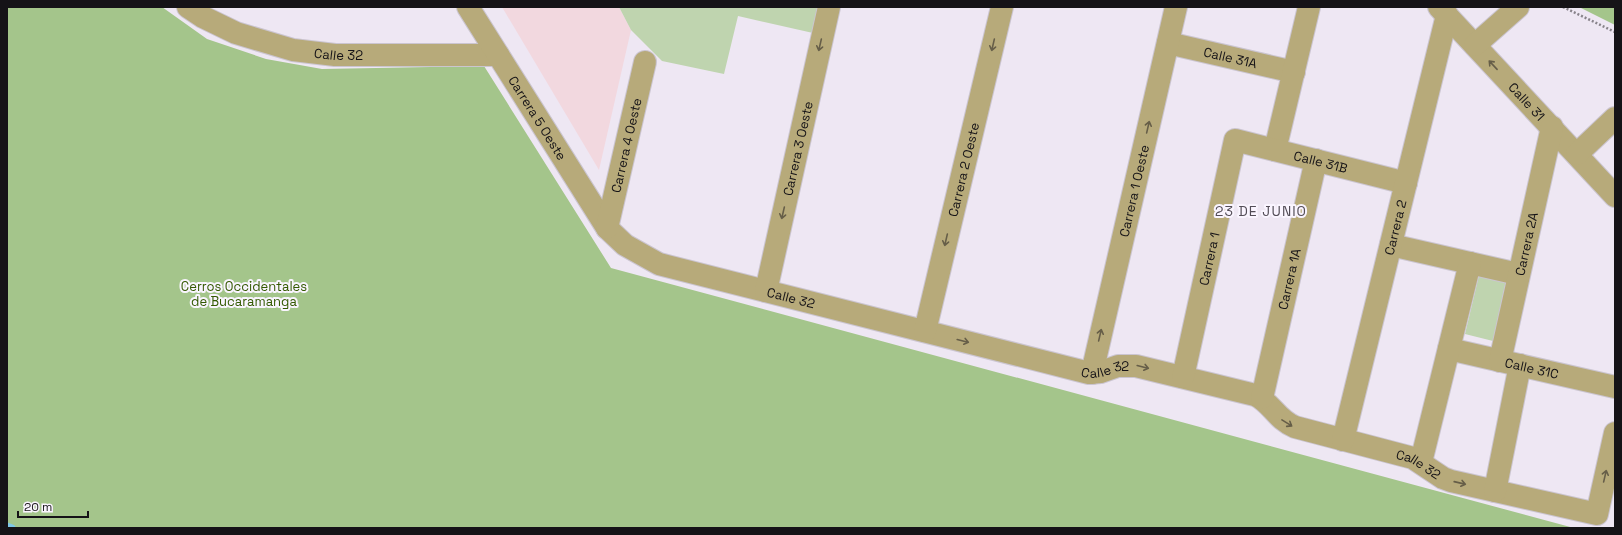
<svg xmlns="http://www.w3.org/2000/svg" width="1622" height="535" viewBox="0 0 1622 535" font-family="'Space Grotesk',sans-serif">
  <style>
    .education { fill: #f2d8df }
    .green { fill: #bfd4af }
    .forest { fill: #a4c58b }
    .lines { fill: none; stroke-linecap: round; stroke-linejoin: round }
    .stream { stroke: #7ec8e9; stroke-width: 7 }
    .minor-casing { stroke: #cbc5d0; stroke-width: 24 }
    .path { stroke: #88838b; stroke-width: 2.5; stroke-dasharray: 2 2; stroke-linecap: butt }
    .minor { stroke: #b7aa7a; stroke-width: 22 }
    .oneway { stroke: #665e48 }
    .labels { text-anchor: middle; stroke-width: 4; stroke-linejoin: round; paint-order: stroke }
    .street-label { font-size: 13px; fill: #151317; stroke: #faf5ff }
    .park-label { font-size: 13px; fill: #335900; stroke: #faf5ff }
    .neighbourhood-label { font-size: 14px; letter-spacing: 1px; fill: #534d57; stroke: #faf5ff }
  </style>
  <rect width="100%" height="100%" fill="#eee7f3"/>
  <path class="education" d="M502,7H619L631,30L599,170Z"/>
  <path class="green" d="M619,7H818L813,33L738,16L724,74L662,61L631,30Z
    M1479,275L1506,281L1493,341L1465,334Z"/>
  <path class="forest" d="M7,7H162L207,39L266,59L322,69L484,66L611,268L1574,528H7Z
    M1579,7H1615V25Z"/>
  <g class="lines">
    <path class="stream" d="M7,526L12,528"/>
    <defs>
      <g id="minor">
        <path id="s1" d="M188,7L203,17L236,33L293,50L335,55H498"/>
        <path id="s2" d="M468,7L607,228L625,245L659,264L1089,373L1101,372L1118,366H1136L1255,395C1272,403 1276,419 1295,427L1413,458L1443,478L1451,481L1597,514L1615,433"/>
        <path id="s3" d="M1439,7L1615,196"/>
        <path id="s4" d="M1168,43L1294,72"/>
        <path d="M1475,45L1518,7"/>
        <path d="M1275,150L1309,7"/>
        <path d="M1577,154L1615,118"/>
        <path id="s5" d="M607,228L645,62"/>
        <path d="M1391,245L1518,274"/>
        <path id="s6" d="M766,291L829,7"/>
        <path id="s7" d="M925,331L1002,7"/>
        <path id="s8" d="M1449,349L1615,387"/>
        <path id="s9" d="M1500,361L1552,127"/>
        <path id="s10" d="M1092,373L1176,7"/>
        <path id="s11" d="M1183,377L1235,140L1406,183"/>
        <path id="s12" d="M1262,398L1316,160"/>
        <path id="s13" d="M1343,440L1447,15"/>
        <path d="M1421,462L1470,263"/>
        <path d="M1495,491L1520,365"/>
      </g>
    </defs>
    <use href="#minor" class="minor-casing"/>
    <path class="path" d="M1563,7L1615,32"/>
    <use href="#minor" class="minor"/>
  </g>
  <defs><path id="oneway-shaft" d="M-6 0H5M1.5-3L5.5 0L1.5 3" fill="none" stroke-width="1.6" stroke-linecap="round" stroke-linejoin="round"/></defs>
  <g class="oneway">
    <use href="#oneway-shaft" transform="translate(820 45) rotate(103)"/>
    <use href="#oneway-shaft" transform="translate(993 45) rotate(103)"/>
    <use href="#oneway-shaft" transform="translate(1493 65) rotate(-133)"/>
    <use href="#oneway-shaft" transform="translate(1148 127) rotate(-77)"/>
    <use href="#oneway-shaft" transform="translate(783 213) rotate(103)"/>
    <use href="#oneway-shaft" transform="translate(946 240) rotate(103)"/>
    <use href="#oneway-shaft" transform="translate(1100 335) rotate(-77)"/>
    <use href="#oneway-shaft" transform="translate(963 341) rotate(14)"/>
    <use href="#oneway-shaft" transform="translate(1143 367) rotate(14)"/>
    <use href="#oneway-shaft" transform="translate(1287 423) rotate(32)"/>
    <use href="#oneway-shaft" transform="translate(1605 476) rotate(-77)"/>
    <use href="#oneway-shaft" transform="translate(1460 483) rotate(13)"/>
  </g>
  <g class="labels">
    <g class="street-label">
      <text dy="5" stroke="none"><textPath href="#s1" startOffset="160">Calle 32</textPath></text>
      <text dy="5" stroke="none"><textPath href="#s4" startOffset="64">Calle 31A</textPath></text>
      <text dy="5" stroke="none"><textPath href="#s3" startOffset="129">Calle 31</textPath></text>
      <text dy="5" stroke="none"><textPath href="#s2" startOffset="131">Carrera 5 Oeste</textPath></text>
      <text dy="5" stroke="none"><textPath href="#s5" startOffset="85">Carrera 4 Oeste</textPath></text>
      <text dy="5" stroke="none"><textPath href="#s6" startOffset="146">Carrera 3 Oeste</textPath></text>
      <text dy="5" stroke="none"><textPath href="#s11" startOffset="331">Calle 31B</textPath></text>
      <text dy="5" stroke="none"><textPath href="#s7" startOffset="166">Carrera 2 Oeste</textPath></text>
      <text dy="5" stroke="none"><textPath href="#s10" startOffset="187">Carrera 1 Oeste</textPath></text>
      <text dy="5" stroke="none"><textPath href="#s13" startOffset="219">Carrera 2</textPath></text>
      <text dy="5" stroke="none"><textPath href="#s9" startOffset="120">Carrera 2A</textPath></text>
      <text dy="5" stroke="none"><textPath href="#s11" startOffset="121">Carrera 1</textPath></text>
      <text dy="5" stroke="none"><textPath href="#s12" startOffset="122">Carrera 1A</textPath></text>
      <text dy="5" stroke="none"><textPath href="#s2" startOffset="461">Calle 32</textPath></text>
      <text dy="5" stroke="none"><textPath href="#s2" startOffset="785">Calle 32</textPath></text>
      <text dy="5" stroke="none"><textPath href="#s8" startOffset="85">Calle 31C</textPath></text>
      <text dy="5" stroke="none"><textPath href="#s2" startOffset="1120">Calle 32</textPath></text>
    </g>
    <g class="park-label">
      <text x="244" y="291">Cerros Occidentales<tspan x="244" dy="15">de Bucaramanga</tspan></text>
    </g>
    <g class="neighbourhood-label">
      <text x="1261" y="216">23 DE JUNIO</text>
    </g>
  </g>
  <rect width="1622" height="535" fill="none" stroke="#151317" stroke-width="16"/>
  <path d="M18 511v6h70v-6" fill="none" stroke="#151317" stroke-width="2"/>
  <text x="24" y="511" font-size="12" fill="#151317" stroke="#faf5ff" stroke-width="3" paint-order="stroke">20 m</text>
</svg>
